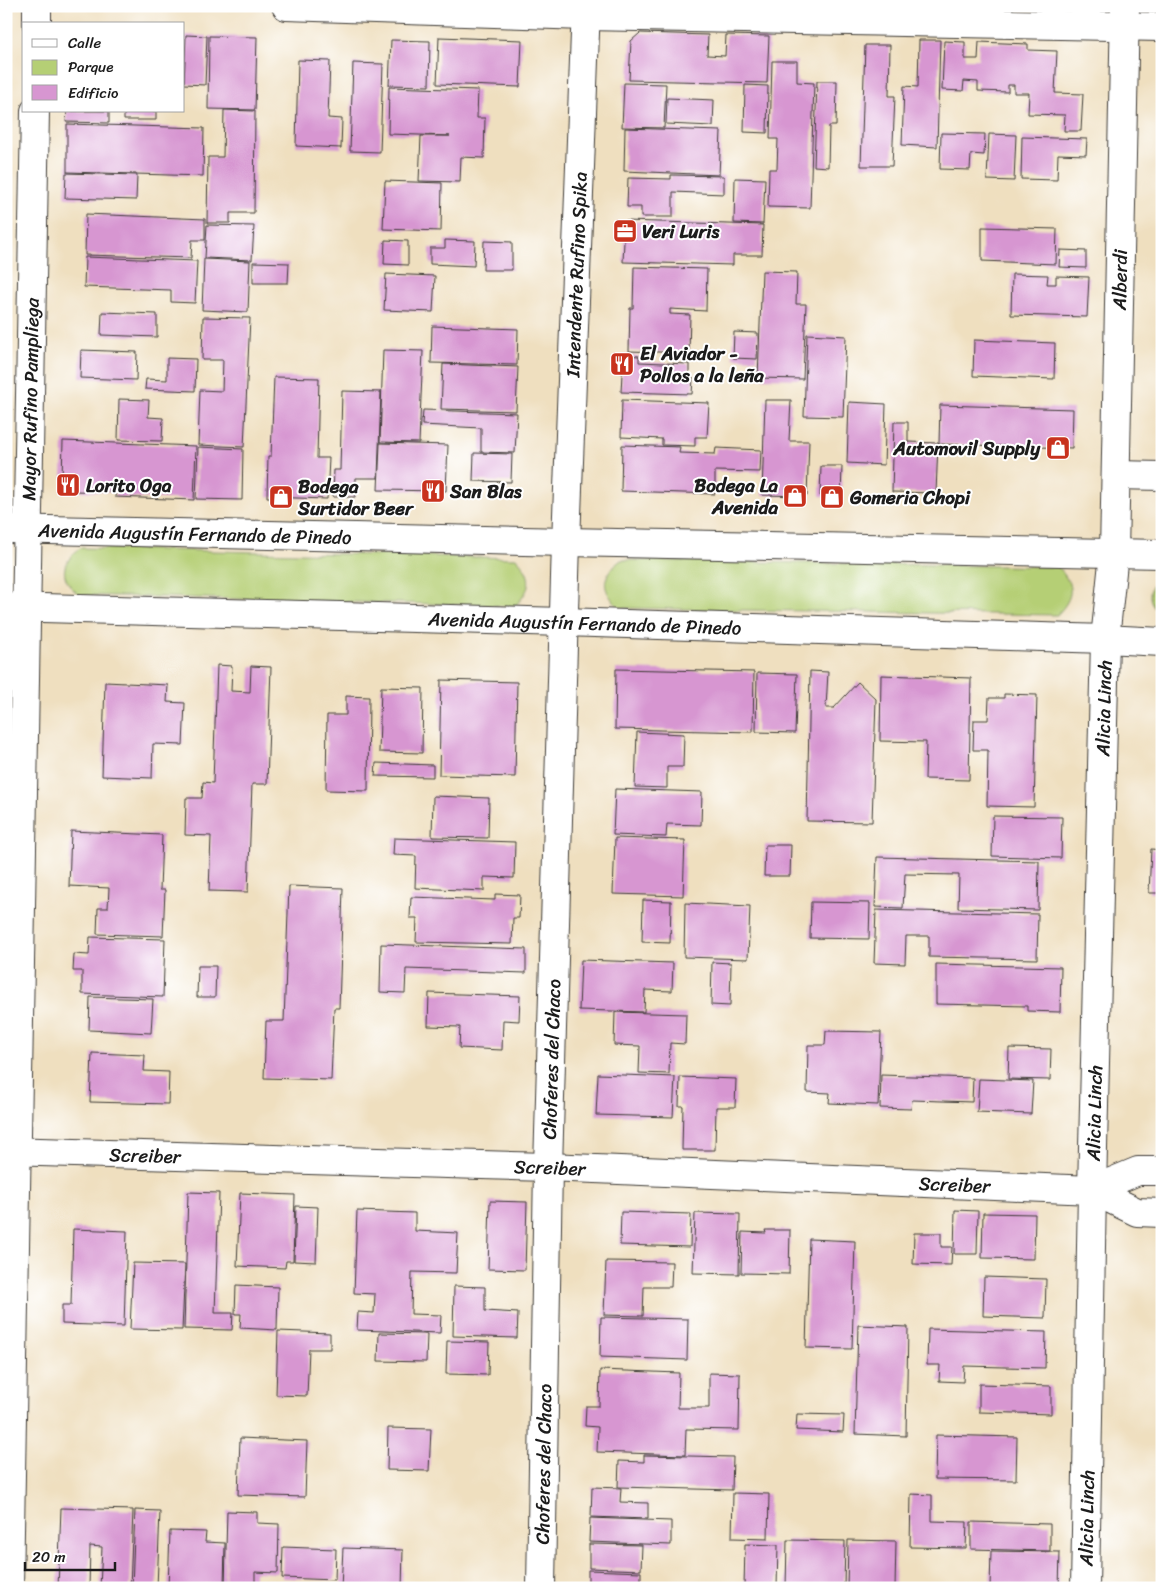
<svg xmlns="http://www.w3.org/2000/svg" width="1168" height="1594" viewBox="0 0 1168 1594" font-family="Sriracha,sans-serif">
  <style>
    .green { fill: #b5cf75; stroke: #687648 }
    .building { fill: #d796d1 }
    .lines { fill: none; stroke-linecap: round; stroke-linejoin: round }
    .minor-casing { stroke: #3c3934; stroke-width: 30 }
    .minor { stroke: #fff; stroke-width: 28 }
    .labels { text-anchor: middle; stroke-width: 4; stroke-linejoin: round; paint-order: stroke }
    .poi-label { font-size: 19px; font-weight: bold; fill: #1c1c1c; stroke: #fff; text-anchor: start }
    .street-label { font-size: 19px; fill: #1c1c1c; stroke: #fff }
  </style>
  <rect width="100%" height="100%" fill="#fff"/>
  <filter id="ink" filterUnits="userSpaceOnUse"><feTurbulence type="fractalNoise" baseFrequency=".02" numOctaves="2"/><feDisplacementMap in="SourceGraphic" scale="10" xChannelSelector="R" yChannelSelector="G"/><feConvolveMatrix kernelMatrix="1 2 1 2 8 2 1 2 1" color-interpolation-filters="sRGB"/></filter>
  <filter id="wash" filterUnits="userSpaceOnUse"><feTurbulence type="fractalNoise" baseFrequency=".0096" numOctaves="4" result="noise"/><feDisplacementMap in="SourceGraphic" scale="20" xChannelSelector="R" yChannelSelector="G"/><feGaussianBlur stdDeviation="1.12" result="paint"/><feColorMatrix in="noise" values="0 0 0 0 0 0 0 0 0 0 0 0 0 0 0 0 0 1.4 0 .05"/><feComposite in="paint" operator="in"/></filter>
  <g filter="url(#wash)">
    <rect width="100%" height="100%" fill="#efdfbf"/>
    <path class="green" d="M80,548L516,558C534,577 532,588 515,606L79,595C59,577 60,565 80,548Z
      M621,560L1058,567C1075,586 1074,597 1057,615L620,608C601,590 600,577 621,560Z
      M1162,574V616C1146,603 1146,588 1162,574Z"/>
    <g id="blocks">
      <path class="building" d="M640,33L708,35L707,55L725,56L726,35L769,36L767,83L629,80L631,41Z
        M186,35L207,36L205,85L184,84Z
        M209,36L257,37L255,110L208,109Z
        M439,37L522,40L520,87L437,84Z
        M391,40L430,41L429,86L389,85Z
        M919,40H940L937,147L902,145L904,86L918,87Z
        M944,41L965,42V59H978L979,42L1028,44V50L1057,51L1055,93L1083,94L1081,131H1064L1065,115L1028,114L1029,93H1014V85H1008V92L978,91V82L964,81L963,91L942,90Z
        M865,45H890L889,96H895L892,166H861Z
        M298,60L330,61L328,118L342,119L341,148L296,146Z
        M772,61H797V82L814,83L810,208L768,207L769,169H777L778,139H770Z
        M353,63L383,64L380,152L350,151Z
        M817,81H837L836,126H829L828,167L814,166Z
        M624,83L666,84L664,128L622,127Z
        M745,85L768,86L767,133L744,132Z
        M389,87L478,90L477,118H485L484,158L461,157L460,182L419,181L421,136H450L388,134Z
        M667,98L714,100L713,126L666,124Z
        M224,110L255,111L254,213H230V223H207L208,157H223Z
        M67,111H109V123L66,122Z
        M124,111H156V120H124Z
        M67,124L204,128L203,176L67,172Z
        M625,128L721,131L719,175L624,171Z
        M941,133L985,134L984,155L971,154L970,170L940,169Z
        M989,134L1016,135L1014,181L987,180Z
        M1022,137L1087,139L1086,155L1058,154L1057,180L1021,179Z
        M66,173L137,175L136,200L65,198Z
        M671,175L724,176V194L673,192V217H641V207H627L628,178L671,179Z
        M735,178L765,179L763,224L734,223Z
        M385,181L442,183L441,231L383,229Z
        M86,214L205,219V240H192L191,258L85,255Z
        M625,221L763,225L762,255H733V265L623,262Z
        M207,225L254,226L252,260L205,258Z
        M982,227L1057,229L1056,264L982,261Z
        M385,240L408,241V265L384,264Z
        M445,240L475,241L474,266L430,264V248H445Z
        M484,241L512,242V270H483Z
        M1060,250L1086,251V268L1059,267Z
        M85,257L197,261L195,303L171,302V290L84,287Z
        M204,259L250,261L248,312L202,310Z
        M253,262L289,263L288,283H253Z
        M634,267L707,269L706,311L670,309V314L690,315L689,353L629,351L630,308H633Z
        M762,271L797,272L796,304H806L803,379L758,378Z
        M386,274L435,276L433,312L384,310Z
        M1012,274L1048,275L1047,284H1056V276L1089,277L1087,317L1011,315Z
        M102,312L157,314V337L101,335Z
        M203,317L250,318L244,447L198,445L200,390L222,391L223,360H202Z
        M432,326L518,329L517,365L431,363Z
        M734,332L758,333L757,359L733,358Z
        M807,334L846,336L843,417L804,416Z
        M974,340L1055,343L1054,379L973,376Z
        M81,350L137,352L136,380L80,378Z
        M383,350L423,351L419,443L380,442Z
        M623,355L639,356V362L689,364V378H693L692,394L621,392Z
        M167,358L196,359L195,391L145,389L146,379L167,380Z
        M443,364L518,367L516,411L441,409Z
        M274,377L319,378L317,458H329L327,499L267,497L268,456H271Z
        M342,391L381,392L378,478H356L355,497H333L334,470H340Z
        M119,399L149,400L148,417L163,418L162,441L118,440Z
        M622,400L709,403L707,437H695V446L662,445V439L621,437Z
        M765,400H791L789,441H809L807,496L762,495Z
        M849,402L886,404L884,465L847,463Z
        M940,405L1073,409L1072,448L939,444Z
        M423,410L517,413L515,453L481,452V428L422,425Z
        M894,422H908V442L938,443L936,493L892,492Z
        M63,441L196,446L194,500L115,497L116,487H112V492L74,491L62,478Z
        M380,443L448,445L446,491L378,490Z
        M622,445L680,447L679,453L715,454L716,448L761,450L760,472L715,471V494L621,491Z
        M198,447L243,449L242,500L196,499Z
        M474,453L512,454L511,482L473,481Z
        M821,466H842L841,497L820,496Z
        M217,665L232,666L231,691L250,692L251,666L271,667L267,784H252L248,892L209,891L211,836L185,835L186,798H202L203,782L213,783Z
        M616,669L754,672L753,732L615,729Z
        M810,671L828,672L826,708H834L858,682L876,699L872,822L807,821Z
        M757,673L797,674L795,733L756,732Z
        M881,675L971,678L969,780L925,779L926,742L880,741Z
        M441,680L517,682L515,777L439,775Z
        M105,682L168,685L167,702L185,703L183,745L153,744L152,778L102,776Z
        M381,687L423,688L422,753L379,752Z
        M1004,694L1037,695L1034,807L987,806L988,750H973L974,720H988L989,698H1004Z
        M346,696L369,697L368,791L326,790L327,715H346Z
        M637,732L684,734L683,767H667V788L635,787Z
        M376,763L433,765V777L375,776Z
        M615,789L702,792L701,825L667,824L666,837L613,835Z
        M433,796L489,798L488,838L432,837Z
        M993,816L1062,817L1061,858L992,856Z
        M71,831L162,835L160,890H165L163,936L97,934L98,908H108L109,888L69,886Z
        M394,838L515,842L514,878L484,877V891L415,888L416,856L393,855Z
        M615,838L685,840L683,896L613,894Z
        M765,845H791L790,876H764Z
        M1151,849L1162,850V893H1149Z
        M877,857L1039,861L1038,910L958,908L959,875L905,874L903,908L875,907Z
        M289,886L343,888L339,1008H334L331,1080L264,1078L266,1021H284Z
        M495,894L520,895L519,918H513L512,944L416,942L417,918H410L411,897L495,900Z
        M643,900L671,901L670,943L642,942Z
        M811,902L870,903L869,939L810,938Z
        M685,903L750,906L748,959L684,957Z
        M876,910L1038,914L1037,959L929,957V936H906L905,964L874,963Z
        M90,937L165,939L163,997L82,994V971H73L74,954L89,955Z
        M381,944L526,949V973L406,969L405,993L380,992Z
        M581,960L673,963L672,991L645,990L644,1012L579,1010Z
        M712,962L731,963L730,1006L711,1005Z
        M936,964L1061,967L1060,1012L1027,1011V1006L936,1004Z
        M198,966H216L215,997H197Z
        M429,993L520,996L519,1021L503,1020L502,1050L459,1048L460,1027L428,1026Z
        M90,997L153,999L151,1033L89,1030Z
        M615,1012L686,1014L685,1044L670,1043L669,1074L639,1073L640,1046L614,1045Z
        M826,1031L881,1032L878,1105L829,1103L830,1093L807,1092L808,1045H825Z
        M1009,1048L1051,1049L1050,1080L1008,1079Z
        M92,1053L145,1055L144,1071L169,1072L168,1104L90,1102Z
        M598,1074L675,1077L673,1117L596,1115Z
        M881,1075L973,1078L972,1102L912,1100L911,1109L880,1108Z
        M680,1077L736,1079L735,1107H716L715,1150H682L683,1106H679Z
        M979,1079L1033,1081L1031,1114L977,1112Z
        M188,1192L219,1193L215,1313H233L232,1330L184,1329Z
        M240,1193L295,1195L293,1261H286L285,1268L237,1266Z
        M490,1201L527,1202L525,1270L488,1269Z
        M296,1206L318,1207L316,1262L294,1261Z
        M955,1210L978,1211L977,1254H954Z
        M357,1211L415,1213V1231L458,1233L456,1273L412,1272L411,1314L441,1315L440,1333L357,1330L358,1312L374,1313L375,1294L354,1293Z
        M621,1212L691,1214L690,1247L620,1245Z
        M695,1213L740,1214L739,1274L693,1273Z
        M983,1213L1035,1214L1034,1259L982,1258Z
        M73,1229L127,1231L124,1326L62,1324V1305H71Z
        M765,1230H790L789,1274L741,1273L742,1232L766,1233Z
        M914,1233H941V1247H952L951,1265L913,1264Z
        M809,1239L855,1241L852,1349L806,1348Z
        M606,1261L672,1262L671,1287H644L643,1316L604,1315Z
        M133,1263L185,1264L182,1330L130,1329Z
        M984,1277L1046,1279L1045,1318L983,1316Z
        M236,1285L278,1287L277,1330L240,1328L241,1314H235Z
        M454,1286L485,1287V1311L518,1313L517,1338L453,1336Z
        M601,1317L688,1319L687,1360L600,1357Z
        M858,1325L908,1327L906,1436L855,1434Z
        M928,1329L1046,1332L1045,1368L964,1366L963,1382L939,1381L940,1365H927Z
        M278,1331L330,1333V1349H309L307,1396L276,1395Z
        M379,1333L427,1334L426,1362L378,1361Z
        M447,1341L489,1342L488,1375L446,1374Z
        M600,1370L679,1373L678,1408H709V1373L740,1374L739,1430L686,1429L685,1455L597,1452L598,1427L585,1426L586,1406H599Z
        M979,1384L1051,1386V1414L979,1412Z
        M797,1414L844,1415L843,1432L796,1430Z
        M388,1428L431,1429L429,1471L387,1470Z
        M936,1435L1017,1437L1016,1480L935,1479Z
        M240,1438L307,1441L305,1497L238,1495Z
        M644,1455L733,1457L732,1490L618,1487L619,1461L644,1462Z
        M592,1487L621,1488L620,1502L648,1503V1519L591,1517Z
        M733,1493L769,1494L768,1539L732,1538Z
        M911,1494L932,1495V1521L967,1522L966,1548L910,1547Z
        M61,1508L133,1510L130,1588H100L102,1547L90,1546L89,1588H58Z
        M135,1510L160,1511L157,1588H132Z
        M227,1511L257,1512V1523L279,1524L278,1573L255,1572V1585H247V1588H225Z
        M590,1518L671,1521V1545L589,1542Z
        M971,1522L1050,1524V1551L971,1549Z
        M170,1531L206,1532L205,1542L225,1543L224,1585L204,1584V1588H168Z
        M787,1540L845,1541L844,1588H786Z
        M848,1540L896,1541L895,1588H847Z
        M589,1544L642,1545L641,1570L589,1568Z
        M745,1544L778,1545L777,1588H744Z
        M283,1547L336,1549L335,1580L282,1578Z
        M343,1548L403,1550L402,1588H341Z
        M991,1551L1060,1552L1059,1588H990Z
        M588,1570L641,1572V1588H588Z"/>
    </g>
  </g>
  <g filter="url(#ink)">
    <use href="#blocks" fill-opacity="0" stroke="#3c3934" stroke-width="1"/>
    <g class="lines">
      <defs>
        <g id="minor">
          <path d="M286,6L585,16L1162,27"/>
          <path d="M37,24V6"/>
          <path d="M1116,475L1162,476"/>
          <path id="s1" d="M6,529L566,542L1162,554"/>
          <path id="s2" d="M6,607L563,622L1105,639L1162,642"/>
          <path id="s3" d="M6,1151L548,1167L1092,1190L1137,1212L1162,1213"/>
          <path d="M1092,1190L1138,1171H1162"/>
          <path id="s4" d="M9,1588L35,111"/>
          <path id="s5" d="M541,1588L548,1167L566,542L586,6"/>
          <path id="s6" d="M1085,1588L1092,1190L1105,639L1114,553L1125,6"/>
        </g>
      </defs>
      <use href="#minor" class="minor-casing"/>
      <use href="#minor" class="minor"/>
    </g>
  </g>
  <defs>
    <symbol id="office-square" viewBox="-11 -11 22 22"><rect x="-9" y="-9" width="18" height="18" rx="4" fill="#c8321e" stroke="#fff"/><path d="M-6-3h4V-5.5h4V-3h4V5H-6ZM-1-4.5V-3h2v-1.5ZM-6 0V1H6V0Z" fill="#fff"/></symbol>
    <symbol id="restaurant-square" viewBox="-11 -11 22 22"><rect x="-9" y="-9" width="18" height="18" rx="4" fill="#c8321e" stroke="#fff"/><path d="M-5-6h1v4h1v-4h1v4h1v-4h1v5L-1.5 .5V6h-2V.5L-5-1ZM5-6V6H3V1.5H1.5Q1.5-4 5-6Z" fill="#fff"/></symbol>
    <symbol id="shop-square" viewBox="-11 -11 22 22"><rect x="-9" y="-9" width="18" height="18" rx="4" fill="#c8321e" stroke="#fff"/><path d="M-5-2.5h2.3a2.7 3.5 0 0 1 5.4 0H5L5.5 6h-11ZM-1.5-2.5h3a1.5 2.3 0 0 0-3 0Z" fill="#fff"/></symbol>
  </defs>
  <g fill-rule="evenodd">
    <use href="#office-square" x="611" y="217" width="28" height="28"/>
    <use href="#restaurant-square" x="608" y="350" width="28" height="28"/>
    <use href="#shop-square" x="1044" y="434" width="28" height="28"/>
    <use href="#restaurant-square" x="54" y="471" width="28" height="28"/>
    <use href="#restaurant-square" x="419" y="477" width="28" height="28"/>
    <use href="#shop-square" x="781" y="482" width="28" height="28"/>
    <use href="#shop-square" x="267" y="483" width="28" height="28"/>
    <use href="#shop-square" x="818" y="483" width="28" height="28"/>
  </g>
  <g class="labels">
    <g class="poi-label">
      <text x="642" y="238">Veri Luris</text>
      <text x="640" y="360">El Aviador -<tspan x="640" dy="22">Pollos a la leña</tspan></text>
      <text x="1040" y="455" text-anchor="end">Automovil Supply</text>
      <text x="86" y="492">Lorito Oga</text>
      <text x="778" y="492" text-anchor="end">Bodega La<tspan x="778" dy="22">Avenida</tspan></text>
      <text x="298" y="493">Bodega<tspan x="298" dy="22">Surtidor Beer</tspan></text>
      <text x="450" y="498">San Blas</text>
      <text x="850" y="504">Gomeria Chopi</text>
    </g>
    <g class="street-label">
      <text dy="7" stroke="none"><textPath href="#s5" startOffset="1314">Intendente Rufino Spika</textPath></text>
      <text dy="7" stroke="none"><textPath href="#s6" startOffset="1309">Alberdi</textPath></text>
      <text dy="7" stroke="none"><textPath href="#s4" startOffset="1189">Mayor Rufino Pampliega</textPath></text>
      <text dy="7" stroke="none"><textPath href="#s1" startOffset="189">Avenida Augustín Fernando de Pinedo</textPath></text>
      <text dy="7" stroke="none"><textPath href="#s2" startOffset="579">Avenida Augustín Fernando de Pinedo</textPath></text>
      <text dy="7" stroke="none"><textPath href="#s6" startOffset="880">Alicia Linch</textPath></text>
      <text dy="7" stroke="none"><textPath href="#s5" startOffset="529">Choferes del Chaco</textPath></text>
      <text dy="7" stroke="none"><textPath href="#s6" startOffset="475">Alicia Linch</textPath></text>
      <text dy="7" stroke="none"><textPath href="#s3" startOffset="139">Screiber</textPath></text>
      <text dy="7" stroke="none"><textPath href="#s3" startOffset="544">Screiber</textPath></text>
      <text dy="7" stroke="none"><textPath href="#s3" startOffset="949">Screiber</textPath></text>
      <text dy="7" stroke="none"><textPath href="#s5" startOffset="124">Choferes del Chaco</textPath></text>
      <text dy="7" stroke="none"><textPath href="#s6" startOffset="70">Alicia Linch</textPath></text>
    </g>
  </g>
  <rect width="1168" height="1594" fill="none" stroke="#fff" stroke-width="25"/>
  <rect x="22" y="22" width="162" height="90" fill="#ffffff" stroke="#a4a4a4"/>
  <rect x="32" y="39" width="25" height="8" fill="#ffffff" stroke="#a4a4a4"/>
  <text x="68" y="48" font-size="15" fill="#1c1c1c">Calle</text>
  <rect x="32" y="60" width="25" height="15" fill="#b5cf75" stroke="#a4a4a4"/>
  <text x="68" y="72" font-size="15" fill="#1c1c1c">Parque</text>
  <rect x="32" y="85" width="25" height="15" fill="#d796d1" stroke="#a4a4a4"/>
  <text x="68" y="98" font-size="15" fill="#1c1c1c">Edificio</text>
  <path d="M25 1562v8h90v-8" fill="none" stroke="#1c1c1c" stroke-width="2.5"/>
  <text x="32" y="1562" font-size="15" fill="#1c1c1c" stroke="#ffffff" stroke-width="4" paint-order="stroke">20 m</text>
</svg>
